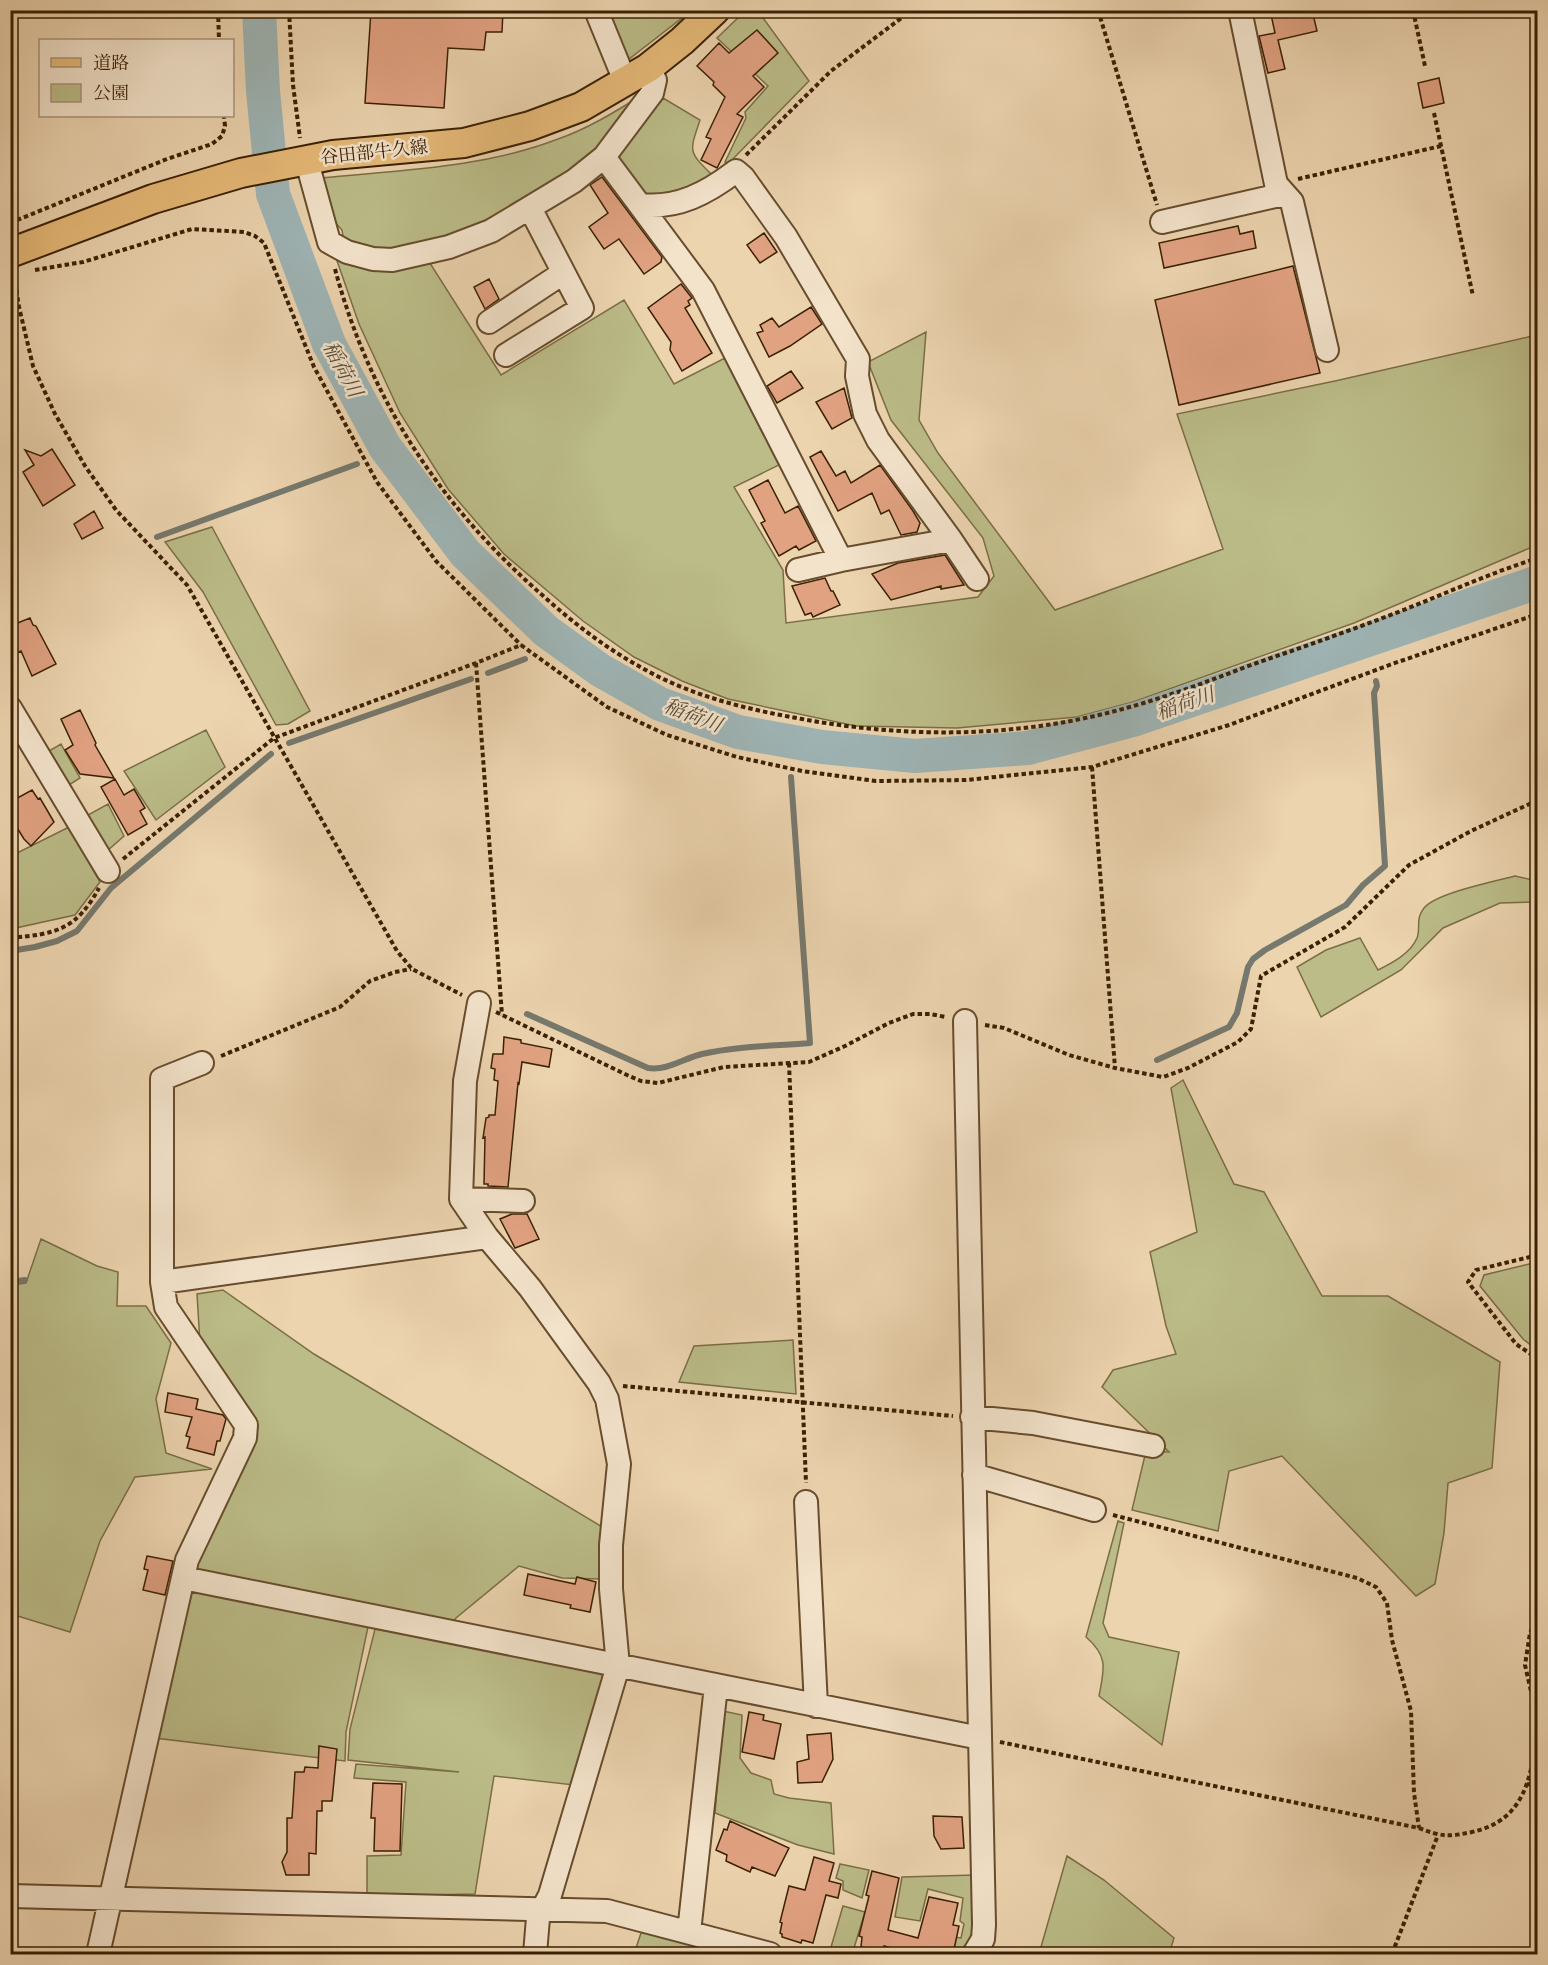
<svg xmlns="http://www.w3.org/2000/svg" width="1548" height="1965" viewBox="0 0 1548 1965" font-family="'Old Standard TT','Noto Serif JP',serif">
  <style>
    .green { fill: #bbbc88; stroke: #7b6e45; stroke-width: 1.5 }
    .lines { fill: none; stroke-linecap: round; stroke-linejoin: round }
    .stream { stroke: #76796e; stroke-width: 6 }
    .river { stroke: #9eb5b6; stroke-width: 34 }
    .building { fill: #e1a282; stroke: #3b2002; stroke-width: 1.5 }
    .minor-casing { stroke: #674d2d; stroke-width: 26 }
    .major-casing { stroke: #3b2002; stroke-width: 32 }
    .path { stroke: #3b2002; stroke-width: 4; stroke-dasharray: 4.5 3; stroke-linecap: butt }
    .minor { stroke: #f3e3cb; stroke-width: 22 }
    .major { stroke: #e6ba78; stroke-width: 28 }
    .labels { text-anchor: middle; stroke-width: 5; stroke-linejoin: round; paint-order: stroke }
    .street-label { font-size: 18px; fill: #3b2002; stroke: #f3e3cb }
    .water-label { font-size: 20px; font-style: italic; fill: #594d38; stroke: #f3e3cb }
  </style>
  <rect width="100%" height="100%" fill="#ecd4af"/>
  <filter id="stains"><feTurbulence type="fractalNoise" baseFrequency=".00333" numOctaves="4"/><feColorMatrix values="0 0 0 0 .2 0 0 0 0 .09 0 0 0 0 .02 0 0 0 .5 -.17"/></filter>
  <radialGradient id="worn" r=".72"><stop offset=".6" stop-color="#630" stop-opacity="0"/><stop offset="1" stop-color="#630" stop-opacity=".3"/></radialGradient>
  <path class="green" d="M605,11H691L629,59Z
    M745,11H758L809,81L729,163L725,162L746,118L745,112L768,86L717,38Z
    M639,97L627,117L574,175L483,224L429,241L373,253L344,242L342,230L331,218L321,178C400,170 483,168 558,139C587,129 613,113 639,97Z
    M663,98L700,120C689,153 688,151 713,176L694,190L645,196L613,157Z
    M335,255L428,260L501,375L624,300L674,384L725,358L783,463L734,487L783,570L786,623L978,597L994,576L983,538L891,420L868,362L926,332L919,420L938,453L1055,610L1223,549L1177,414L1335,381L1537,335V545L1354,623L1133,702L1077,717L957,728L856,726L728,699L682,681L634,657L583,621L504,554L448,489L400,413L359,324Z
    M212,527L310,711L288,724L276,725L203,592L165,542Z
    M206,730L225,767L156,820L124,771Z
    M61,744L80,778L69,785L49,751Z
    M108,804L124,836L107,851L88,815Z
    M69,827L100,882L75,915L11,929V856Z
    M1515,876L1537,881V902L1500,903L1443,928L1401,970L1321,1017L1297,967L1326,950L1360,938L1378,970C1392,963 1410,954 1417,938C1421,928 1415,919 1424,908C1436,893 1496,881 1515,876Z
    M1183,1080L1234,1184L1264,1192L1322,1296H1388L1500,1362L1492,1468L1448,1483L1444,1533L1435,1584L1416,1596L1282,1456L1229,1471L1218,1531L1132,1510L1146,1451L1169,1452L1102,1387L1113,1370L1176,1354L1166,1326L1150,1252L1197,1232L1171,1088Z
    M41,1239L97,1266L118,1272L117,1306H146L171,1343L156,1399L166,1453L212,1469L135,1477L100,1541L70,1632L11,1614V1285L26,1283Z
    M1537,1262H1538L1537,1350L1523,1339L1480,1286L1484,1275Z
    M223,1290L314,1354L604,1528L600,1579L562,1578L519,1566L456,1618L451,1625L198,1572L193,1561L250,1443L200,1344L197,1294Z
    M793,1340L796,1394L679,1382L694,1346Z
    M1118,1521L1124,1523L1103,1623L1109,1637L1179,1652L1162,1745L1099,1696C1104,1669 1109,1657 1086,1637Z
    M194,1589L369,1622L346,1732L345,1761L155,1738L185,1604Z
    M375,1629L598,1668L603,1678L574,1785L494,1776L475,1894L367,1896V1856L401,1855L406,1782L354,1778L356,1764L459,1772L348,1760L350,1729Z
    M723,1711L742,1715L740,1758L751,1773L771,1780L774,1794L789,1798L831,1803L834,1854L798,1845L715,1813Z
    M1067,1856L1104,1880L1174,1938L1169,1954H1039Z
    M840,1864L869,1870L862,1898L843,1890V1881L836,1878Z
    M975,1875L976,1934L965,1954H959L949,1950L954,1937L961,1938L964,1924L960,1921L963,1898L928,1889L920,1921L895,1917L902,1877Z
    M843,1906L865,1912L854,1948L876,1954H829Z
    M642,1930L730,1954H634Z"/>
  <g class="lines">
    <path class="stream" d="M157,537L357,464
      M488,673L525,659
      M289,743L471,679
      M10,951L35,947L57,941L77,931L111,888L271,754
      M527,1014L648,1068C668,1071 684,1058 702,1054C737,1046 774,1046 810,1043L791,777
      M1157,1060L1229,1027L1237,1013L1248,967L1253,959L1265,950L1346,905L1363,885L1385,866L1374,693L1377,686L1376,681
      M10,1282L25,1280"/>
    <path class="river" d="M259,10L263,91L273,194L329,344L385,447L465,553L546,631L600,670L660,704L738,732L822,747L915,756L1028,748L1136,719L1538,582"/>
  </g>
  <path class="building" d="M371,10H503L502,32H486L484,50L448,48L444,108L365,103Z
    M1270,10H1312L1317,31L1278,40L1285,69L1268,73L1259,36L1275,33Z
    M757,30L778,53L753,76L764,87L737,114L743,117L717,168L701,160L711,139L706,137L725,97L713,85L714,82L697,66L719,43L729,53Z
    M1439,78L1444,103L1423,108L1418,83Z
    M602,177L662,257L661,262L644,274L619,239L604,249L589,227L608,213L590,185Z
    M1238,226L1240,234L1253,231L1256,248L1164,268L1159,243Z
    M764,233L777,252L760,263L747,245Z
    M1293,266L1320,373L1179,405L1155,300Z
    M489,279L499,299L485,309L474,287Z
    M681,284L692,298L688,301L690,305L685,308L712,353L682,371L670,350L671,342L648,308Z
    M811,307L822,324L790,346L769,357L757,333L763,331L760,325L772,318L779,327Z
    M791,371L803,388L777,403L767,386Z
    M844,388L852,418L832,429L816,402Z
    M52,449L75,485L43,506L23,472L34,465L25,450L41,456Z
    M821,451L836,476L845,471L851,483L880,465L913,511L920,523L917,532L901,535L889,510L881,514L872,493L838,511L810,457Z
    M768,480L785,513L798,506L816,541L799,550L796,546L779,556L761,523L765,521L749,490Z
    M94,511L103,528L82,539L74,524Z
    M945,555L964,585L941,589V586L891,600L872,574L898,563Z
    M825,578L831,591H833L840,605L813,617L811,613L805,615L792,586Z
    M30,618L33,625L36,626L56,664L32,676L21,651L10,656V626Z
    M80,710L96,743L95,745L114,778L80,774L65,750L73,745L61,719Z
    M115,779L124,795L134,789L145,808L140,811L147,824L128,835L101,787Z
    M32,790L38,799L40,798L54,822L31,846L24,839L11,818L16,815L10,802Z
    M504,1037L521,1040V1043L552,1049L549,1067L522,1062L519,1084L518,1083L508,1187L488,1186V1184H484L485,1137L483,1138L486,1118L489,1117V1115H495L498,1081L494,1080L495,1069L491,1068L493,1054H503Z
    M512,1214H527L539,1239L515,1248L500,1219Z
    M168,1393L198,1399L196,1409L223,1415L226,1419L220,1441H217L214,1455L187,1448L190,1437L186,1436L192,1417L165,1412Z
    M147,1556L173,1561L165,1595L143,1590L148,1570L144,1569Z
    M528,1574L575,1584L577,1577L596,1582L590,1612L570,1608L571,1605L524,1595Z
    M749,1712L764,1715L763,1720L781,1724L774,1759L742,1752Z
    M831,1733L833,1759L822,1782L798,1783L797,1762L809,1759L807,1735Z
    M319,1746L337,1749L332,1801H322V1811H317L316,1854L309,1853V1875H286L282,1862L287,1852V1818H292L295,1772H304L305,1767L318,1768Z
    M373,1783L402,1784L400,1851H374L375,1818H371Z
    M933,1816L962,1817L964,1848L941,1849L934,1836Z
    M730,1821L789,1848L775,1876L752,1867L750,1872L726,1861L727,1855L716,1850L724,1829L727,1830Z
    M814,1857L834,1863L829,1881L841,1884L838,1898L826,1895L813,1943L802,1940L801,1943L782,1937V1934L780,1933L782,1923L780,1922L789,1886L805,1890Z
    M872,1871L899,1878L888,1930L918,1938L929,1897L958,1903L953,1925L959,1926L953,1954H913L884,1946L882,1952L861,1947L862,1937L859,1936L869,1896L866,1895Z"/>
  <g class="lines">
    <defs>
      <path id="minor" d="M596,10L625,81
        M1240,10L1276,184L1292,202L1327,350
        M604,157L703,290L841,560L951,540L878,440L865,414L857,376L858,359L786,237L743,177L736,171C707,193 678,209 640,205
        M308,159L310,173L329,242L347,252L373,259L392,260L449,247L491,231L574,181L604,157L652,93L655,80L648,68
        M1162,222L1284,194
        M489,322L563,273
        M506,355L582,308L530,208
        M951,540L977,579
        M798,570L841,560
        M10,708L108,871
        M479,1003L465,1081L461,1199L487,1237L530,1288L599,1383L607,1399L619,1464L611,1545V1589L618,1666L550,1895L538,1918L535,1954
        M965,1021L984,1925L983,1939L974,1954
        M461,1199L523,1201
        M162,1282L487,1237
        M972,1417L1033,1423L1153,1446
        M974,1475L1094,1510
        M806,1502L816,1706
        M183,1578L980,1738
        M10,1896L607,1911L770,1954
        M689,1932L716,1686
        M98,1954L187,1560L245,1438L246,1425L166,1307L162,1282V1079L202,1063"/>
      <path id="major" d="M10,253L153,199L241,173L333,155L464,143L530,126L581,107L648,68L682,41L715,10"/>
    </defs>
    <use href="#minor" class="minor-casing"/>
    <use href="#major" class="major-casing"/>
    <path class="path" d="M218,10L219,40
      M289,10L293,85L300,138
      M1098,10L1157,205
      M1413,10L1425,66
      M1434,113L1473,296
      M746,155L831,71L912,10
      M1298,179L1441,146
      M10,223L167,159L212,144L222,136L225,126L224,116
      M335,269C369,396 436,499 532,586C564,615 599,644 637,665C687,695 745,709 802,719C900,737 1001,738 1099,715C1151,703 1201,684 1251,665C1297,649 1343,633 1388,616C1438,597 1487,574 1538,558
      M35,270L83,262L192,229L244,232L255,236L264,243L314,367L377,482L436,561L521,645
      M14,275L19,307L33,366L55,414L85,466L116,510L187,585L397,951L412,969L462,995
      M476,663L502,1015
      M1092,767L1115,1068
      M123,859L274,738L476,663L521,645L607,707L667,735L737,757L802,771L876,781L966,780L1092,767L1229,725L1392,664L1538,614
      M10,938C56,934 76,930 99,888
      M496,1012L629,1076L641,1081L658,1083L724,1067L809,1062L845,1046L889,1023L913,1014H930L946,1017
      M985,1025L1004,1028L1069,1055L1115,1068L1163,1077L1188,1068L1238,1042L1251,1029L1261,976L1345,927L1409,865L1471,831L1538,800
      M221,1056L340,1007L370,981L395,972L411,969
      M789,1063L806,1483
      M1538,1255L1476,1270L1468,1282L1516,1344L1538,1359
      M623,1386L953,1416
      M1113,1515L1357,1578L1376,1587L1387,1603L1392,1640L1411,1711L1414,1793L1419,1828
      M1538,1614L1530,1633L1525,1665L1538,1722
      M1000,1742L1419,1828C1443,1837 1448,1837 1472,1832C1527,1820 1531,1775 1538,1728
      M1527,1784L1538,1786
      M1392,1954L1438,1835"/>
    <use href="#minor" class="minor"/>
    <use href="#major" class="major"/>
  </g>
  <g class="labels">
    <g class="street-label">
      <text transform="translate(374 152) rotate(-6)" y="6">谷田部牛久線</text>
    </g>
    <g class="water-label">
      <text transform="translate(343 369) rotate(62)" y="7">稲荷川</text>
      <text transform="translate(1185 703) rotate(-19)" y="7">稲荷川</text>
      <text transform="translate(693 715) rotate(21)" y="7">稲荷川</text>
    </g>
  </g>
  <rect width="1548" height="1965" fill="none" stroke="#ecd4af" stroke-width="36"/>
  <rect x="12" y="12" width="1524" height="1941" fill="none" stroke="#3b2002" stroke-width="3"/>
  <rect x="18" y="18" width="1512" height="1929" fill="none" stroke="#3b2002" stroke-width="1.5"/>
  <rect x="39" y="39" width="195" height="78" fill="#f3e3cb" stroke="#a9957b" stroke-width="1.5"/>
  <rect x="51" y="58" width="30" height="9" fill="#e6ba78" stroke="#a9957b" stroke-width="1.5"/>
  <text x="93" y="69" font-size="18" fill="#3b2002">道路</text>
  <rect x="51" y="84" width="30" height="18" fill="#bbbc88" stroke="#a9957b" stroke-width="1.5"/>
  <text x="93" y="99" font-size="18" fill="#3b2002">公園</text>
  <rect width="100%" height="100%" filter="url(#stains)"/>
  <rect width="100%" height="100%" fill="url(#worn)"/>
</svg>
